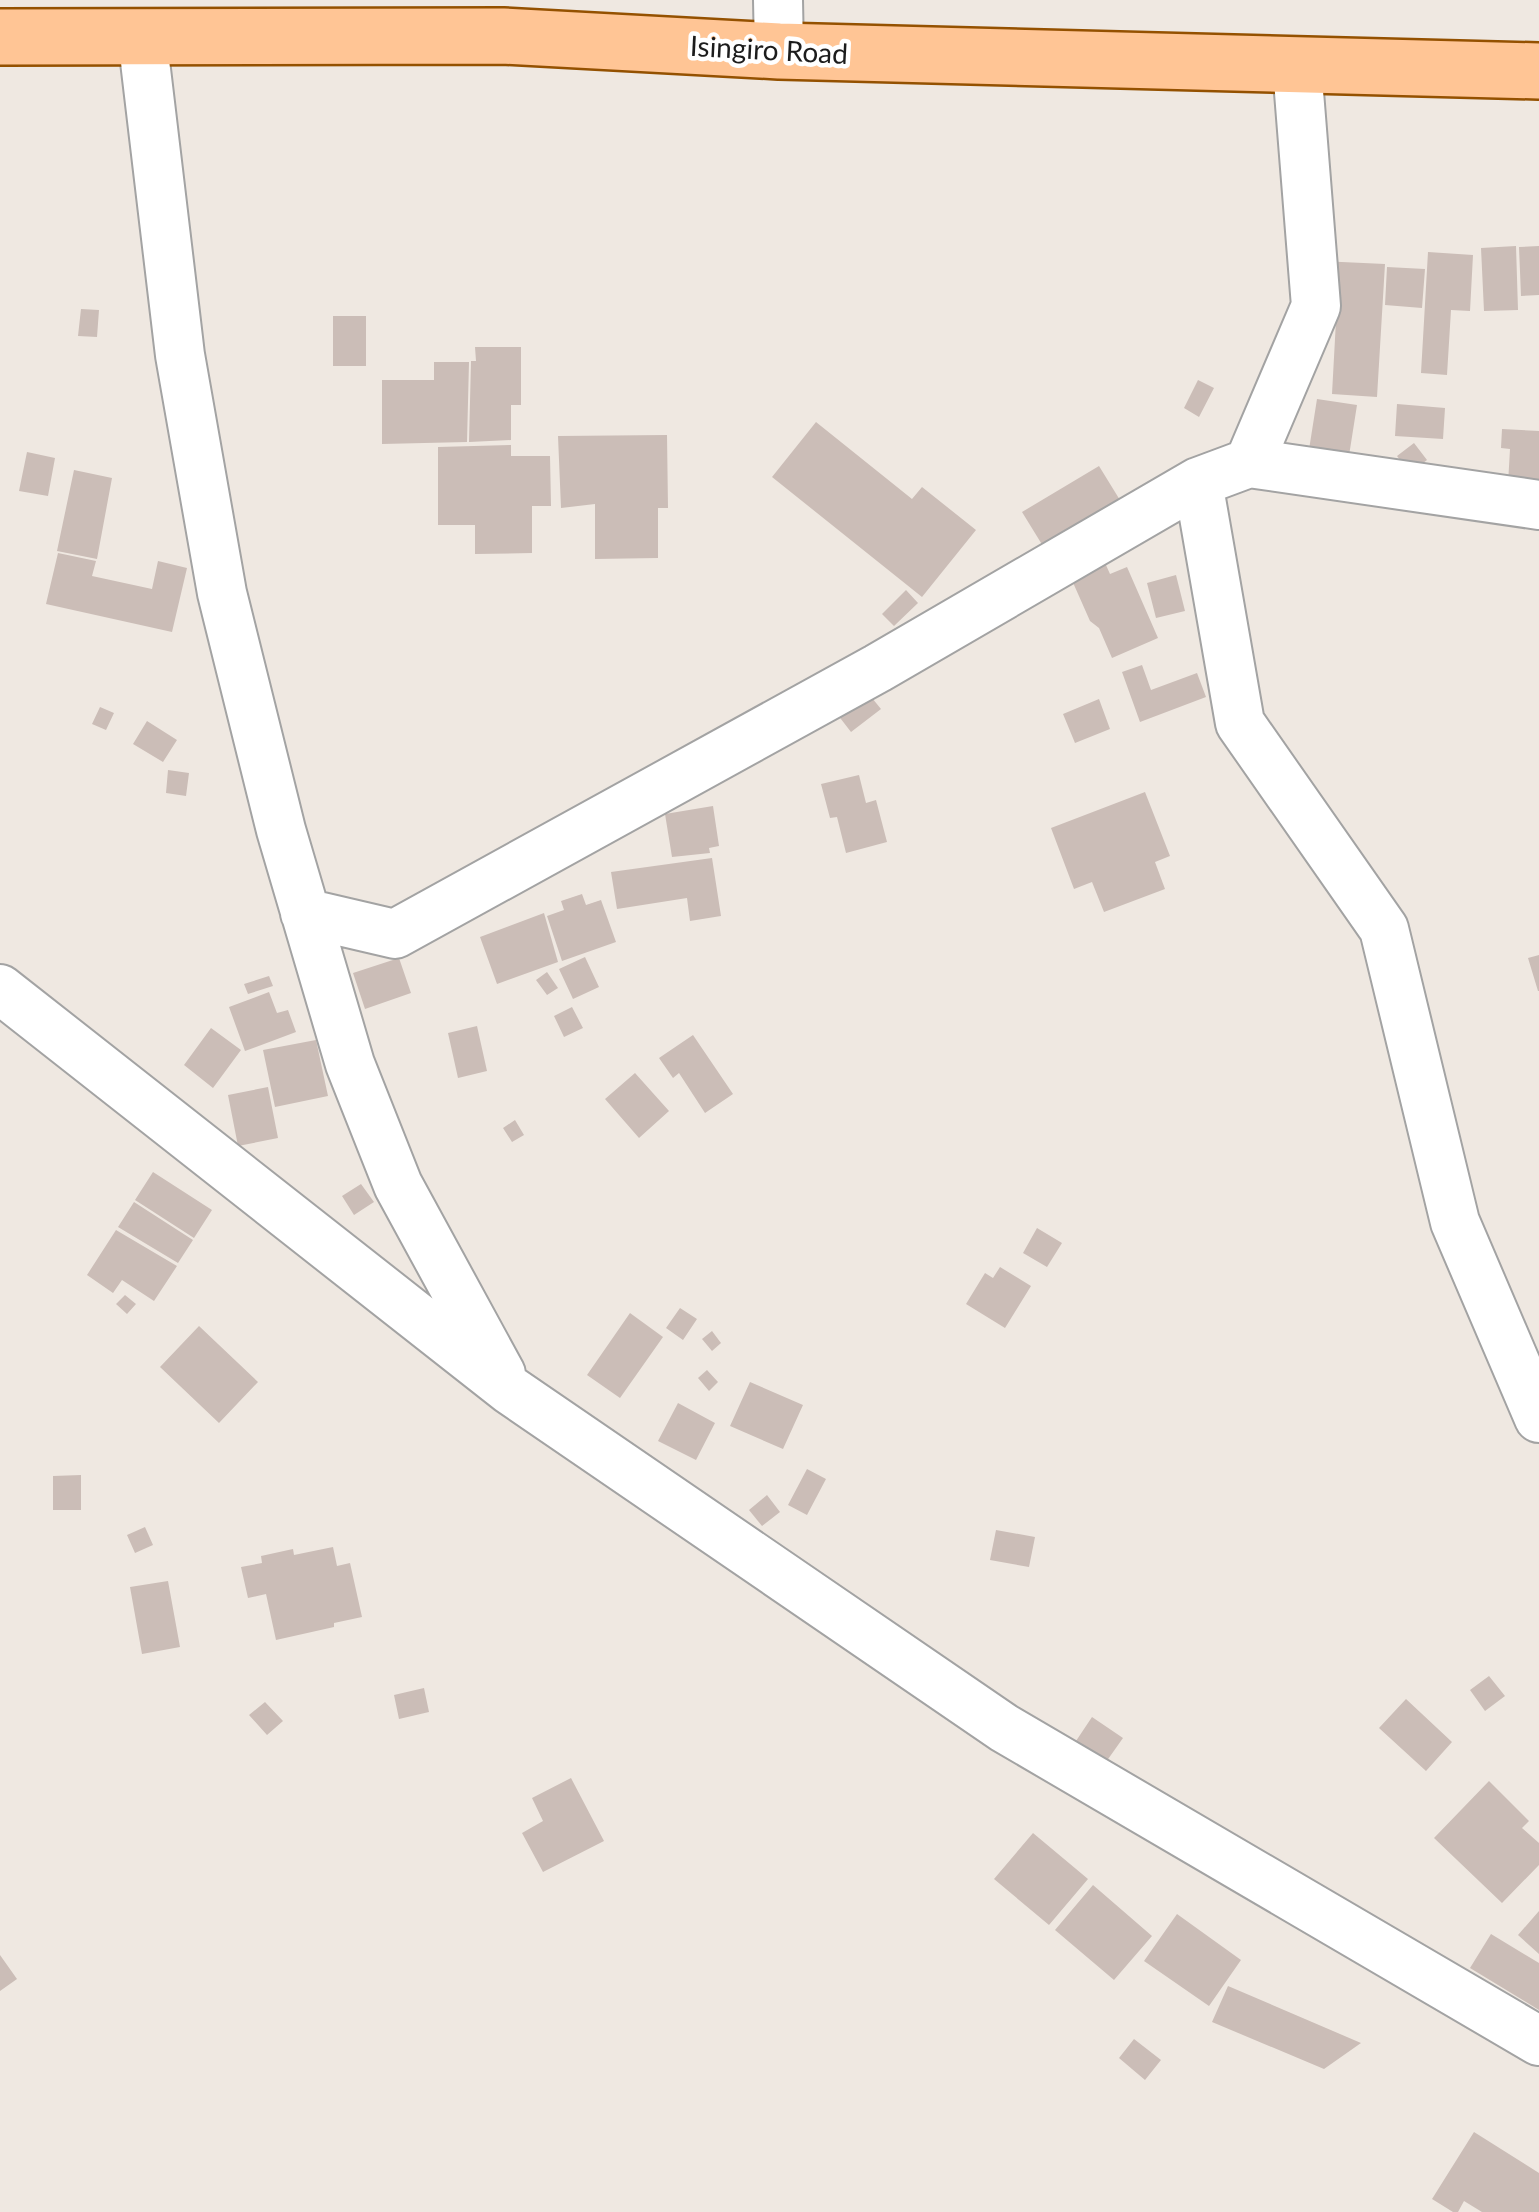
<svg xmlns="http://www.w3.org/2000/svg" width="1539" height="2212" viewBox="0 0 1539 2212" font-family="Lato,sans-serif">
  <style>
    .building { fill: #cbbdb7 }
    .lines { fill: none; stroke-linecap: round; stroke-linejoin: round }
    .minor-casing { stroke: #a3a3a3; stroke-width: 52 }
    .major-casing { stroke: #945100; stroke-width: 60 }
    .minor { stroke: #fff; stroke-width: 48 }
    .major { stroke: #ffc595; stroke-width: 55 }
    .labels { text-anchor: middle; stroke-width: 9; stroke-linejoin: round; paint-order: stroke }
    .street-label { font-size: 28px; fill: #1c1c1c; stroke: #fff }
  </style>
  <rect width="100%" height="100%" fill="#efe8e1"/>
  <path class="building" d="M1516,246L1518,310L1484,311L1481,248Z
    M1539,246V295L1521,296L1519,247Z
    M1428,252L1473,255L1470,311L1451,310L1447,375L1421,373Z
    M1320,261L1385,264L1377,397L1332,394L1337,302Z
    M1387,267L1425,269L1422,308L1385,305Z
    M81,309L99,310L97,337L78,336Z
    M333,316H366V366H333Z
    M475,347H521V405H511V440L469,442L471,361H476Z
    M434,362H469L467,442L382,444V380H434Z
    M1198,380L1214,388L1199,417L1184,408Z
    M1317,399L1357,405L1348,462L1308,456Z
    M1397,404L1445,408L1443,439L1395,436Z
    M816,422L912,499L922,487L976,530L922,597L772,477Z
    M1502,429L1539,431V486L1508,484L1510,449L1501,448Z
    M667,435L668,508H658V558L595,559V504L561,508L558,436Z
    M1414,443L1427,460L1410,473L1397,456Z
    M511,445V456H550L551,506H532V553L475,554V525H438V447Z
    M27,452L55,458L48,496L19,491Z
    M1099,466L1123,505L1046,551L1022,512Z
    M74,470L112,478L97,559L57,551Z
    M58,553L96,561L92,576L152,589L158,561L187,568L172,632L46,604Z
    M1101,554L1110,574L1127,567L1158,638L1112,658L1099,628L1090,621L1067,569Z
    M1176,575L1185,611L1156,618L1147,583Z
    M906,590L918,603L894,626L882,614Z
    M1142,665L1151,690L1197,673L1206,697L1140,722L1122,672Z
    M863,687L881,709L851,732L834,710Z
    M1099,699L1110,729L1075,743L1063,714Z
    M100,707L114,713L106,730L92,724Z
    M147,721L177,740L163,762L133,744Z
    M168,770L189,773L186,796L166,793Z
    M859,775L866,803L876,800L887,842L846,853L837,817L830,818L821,784Z
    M1145,792L1170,856L1155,862L1165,889L1104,912L1092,882L1074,889L1051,828Z
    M713,806L719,846L709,848L710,853L672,857L665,814Z
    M712,858L721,916L690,921L687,898L617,909L611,872Z
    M582,894L586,905L601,900L616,942L562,961L547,916L564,910L561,901Z
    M544,913L558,962L497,984L480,937Z
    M1539,955V991H1538L1528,958Z
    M585,957L599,987L573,999L559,969Z
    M399,958L411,993L365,1009L353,973Z
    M547,972L558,988L547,995L536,980Z
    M269,976L273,986L248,994L244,984Z
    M269,992L277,1013L288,1010L296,1032L245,1051L229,1007Z
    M572,1007L583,1028L564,1037L554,1016Z
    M477,1026L487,1071L458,1078L448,1033Z
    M211,1028L241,1050L213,1088L184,1065Z
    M693,1035L733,1094L705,1113L679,1073L673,1078L659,1058Z
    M316,1040L328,1096L275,1107L263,1050Z
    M635,1073L669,1111L639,1138L605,1099Z
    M268,1087L278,1138L238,1146L228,1095Z
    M515,1120L524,1135L512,1142L503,1128Z
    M153,1172L212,1210L194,1238L135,1200Z
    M361,1184L374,1202L354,1215L342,1196Z
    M134,1202L193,1240L178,1263L118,1227Z
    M1037,1228L1062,1243L1047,1267L1023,1253Z
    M116,1230L177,1266L154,1301L122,1280L113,1293L87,1275Z
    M1000,1267L1031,1286L1005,1328L966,1304L985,1273L993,1278Z
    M125,1295L136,1304L127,1314L116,1304Z
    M680,1308L697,1319L683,1340L666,1328Z
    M630,1313L663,1337L620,1398L587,1375Z
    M199,1326L258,1382L219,1423L160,1367Z
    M712,1331L721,1343L712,1351L702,1339Z
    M707,1370L718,1382L709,1391L698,1378Z
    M750,1382L803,1405L783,1449L730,1426Z
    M678,1403L715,1423L696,1460L658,1441Z
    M807,1469L826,1479L807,1515L788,1505Z
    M81,1475V1510H53V1476Z
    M767,1495L780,1512L762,1526L749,1510Z
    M145,1527L153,1545L135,1553L127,1535Z
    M996,1530L1035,1537L1029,1567L990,1560Z
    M333,1547L337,1566L350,1563L362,1617L334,1623V1627L276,1640L266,1594L248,1598L241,1567L262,1563L261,1556L293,1549L294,1555Z
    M168,1581L180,1647L142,1654L130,1587Z
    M1489,1676L1505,1696L1485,1711L1470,1690Z
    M424,1688L429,1712L399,1719L394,1695Z
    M1406,1699L1452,1742L1426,1771L1379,1728Z
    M265,1702L283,1721L267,1735L249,1715Z
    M1092,1717L1123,1738L1106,1762L1076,1741Z
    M571,1778L604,1841L543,1872L522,1833L543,1821L532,1798Z
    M1489,1781L1529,1821L1522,1828L1539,1843V1865L1502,1903L1434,1838Z
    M1033,1833L1088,1879L1049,1925L994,1879Z
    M1093,1885L1152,1936L1114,1980L1055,1930Z
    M1539,1911V1954L1518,1935Z
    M1177,1914L1241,1960L1209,2006L1144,1961Z
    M1491,1934L1539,1963V2010L1470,1968Z
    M0,1955L17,1979L0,1991Z
    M1228,1986L1361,2043L1324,2069L1212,2022Z
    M1134,2039L1161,2060L1145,2080L1119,2058Z
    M1474,2132L1539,2173V2212H1482L1464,2201L1458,2212H1453L1432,2199Z"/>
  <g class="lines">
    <defs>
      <path id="minor" d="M778,0L779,51
        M142,36L180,355L222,593L281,830L350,1064L398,1185L501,1374
        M1249,463L1539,505
        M1198,482L1240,723L1384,929L1455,1222L1539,1418
        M305,913L395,934L878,668L1198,482L1249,463L1316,306L1297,67
        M0,989L510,1390L1004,1728L1539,2041"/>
      <path id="major" d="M0,37L503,36L779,51L1539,71"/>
    </defs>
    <use href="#minor" class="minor-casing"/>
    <use href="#major" class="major-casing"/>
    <use href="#minor" class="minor"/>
    <use href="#major" class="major"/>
  </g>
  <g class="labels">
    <g class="street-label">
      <text transform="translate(769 50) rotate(3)" y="10">Isingiro Road</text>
    </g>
  </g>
</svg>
